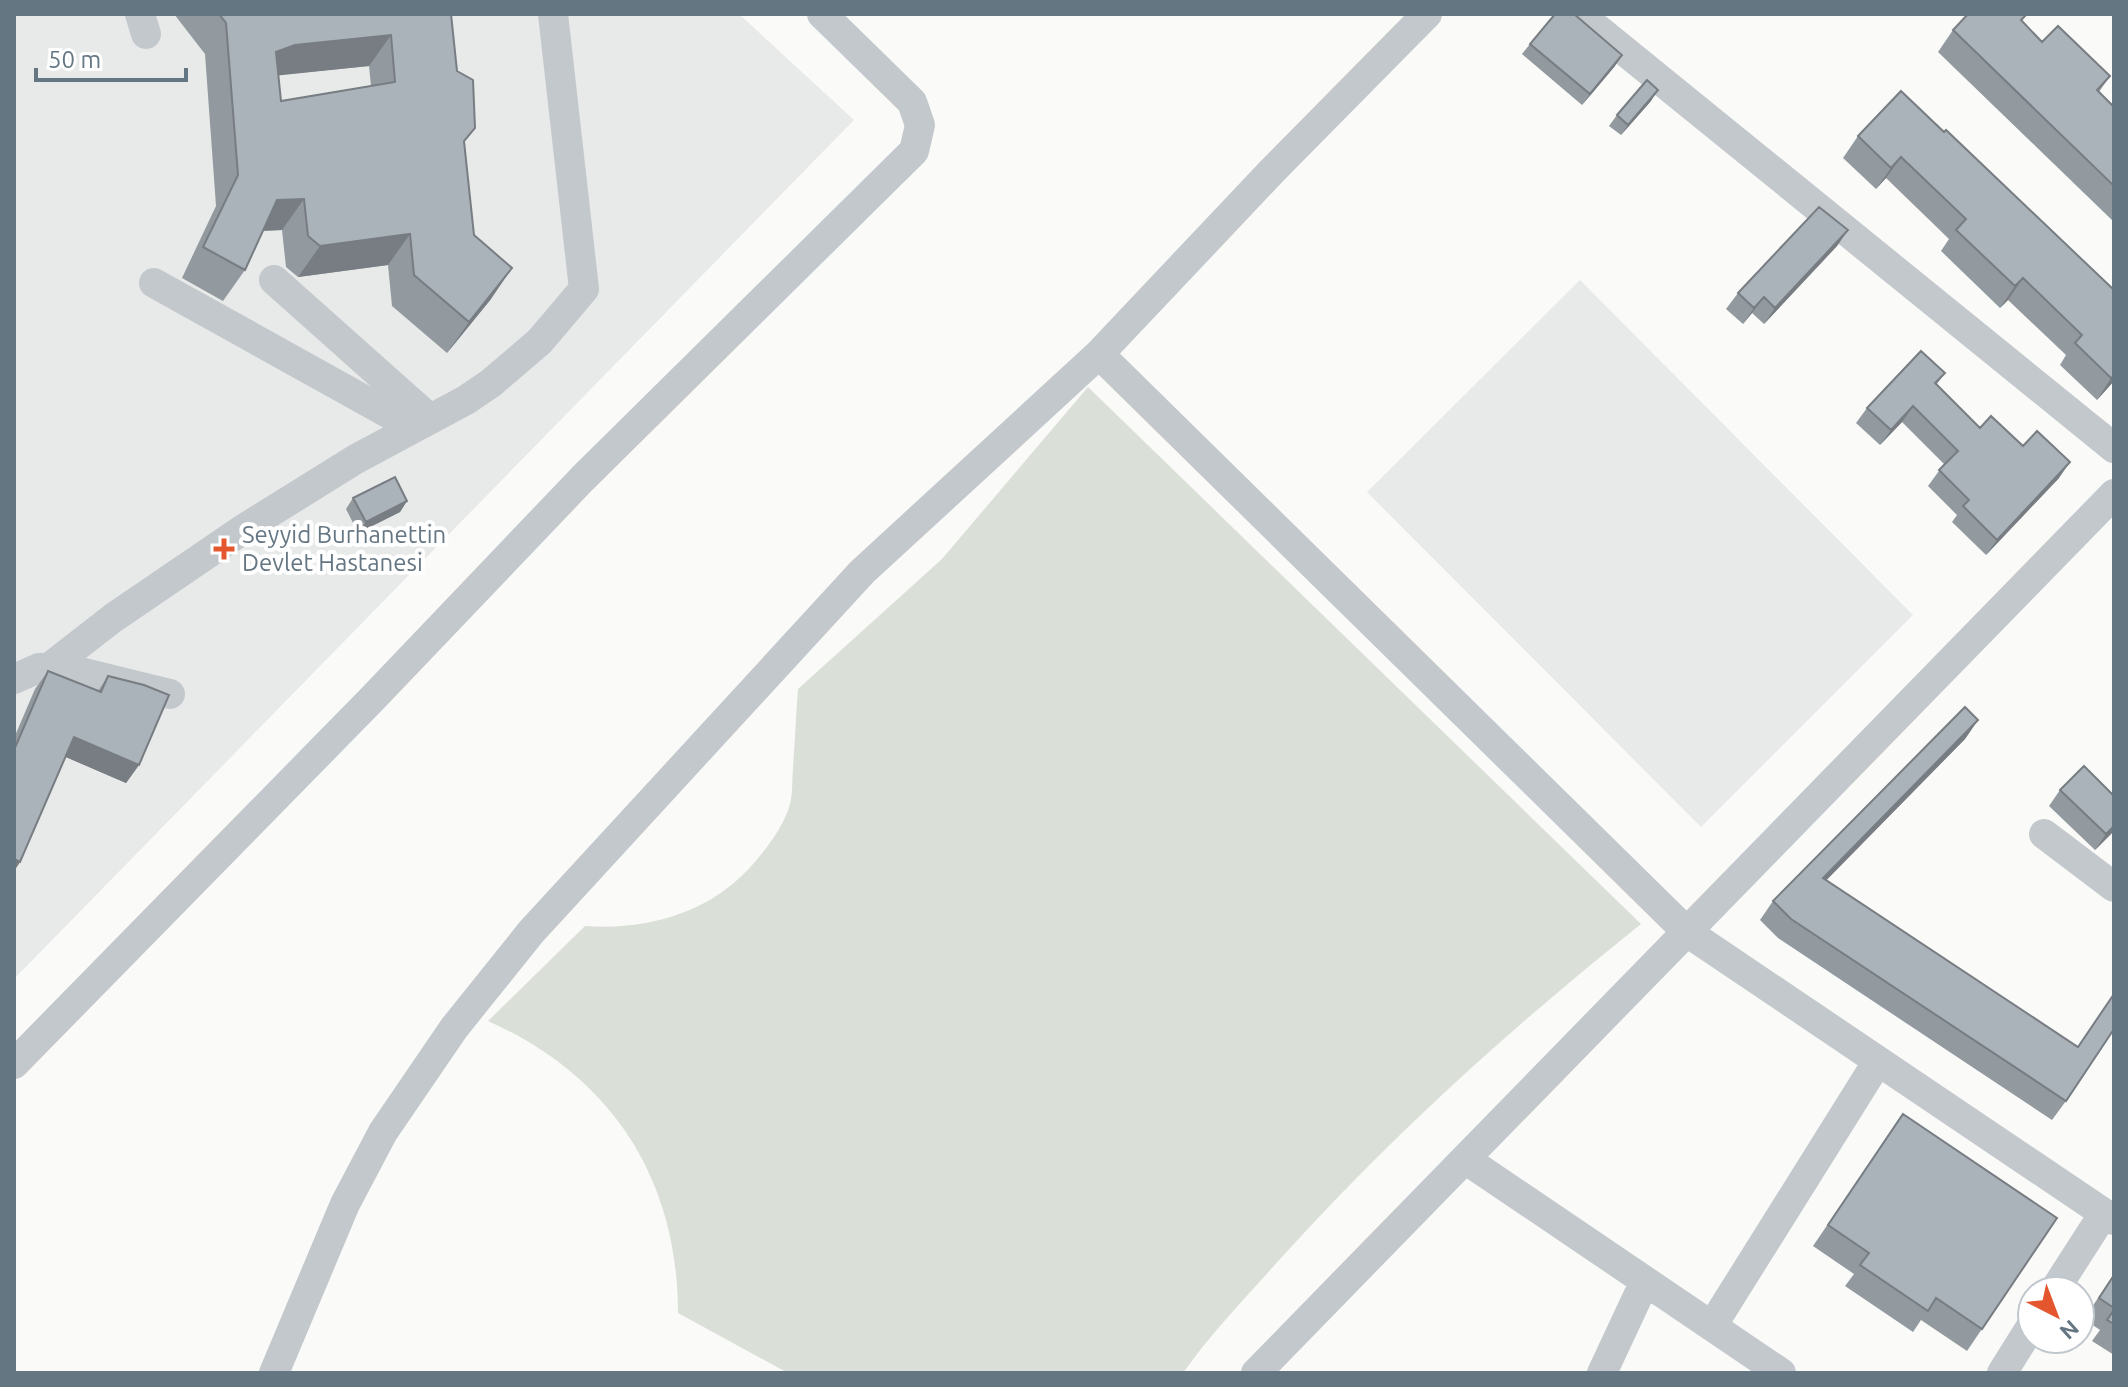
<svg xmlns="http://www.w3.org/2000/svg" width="2128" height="1387" viewBox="0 0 2128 1387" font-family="Ubuntu,sans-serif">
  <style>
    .built { fill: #e8e9e9 }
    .green { fill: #dadfd7 }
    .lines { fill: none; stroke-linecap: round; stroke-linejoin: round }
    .minor { stroke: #c3c8cc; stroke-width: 30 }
    .wall { fill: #929a9f; fill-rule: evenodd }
    .shaded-wall { fill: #777d82 }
    .building { fill: #aab3b9; stroke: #777d82; stroke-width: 2; fill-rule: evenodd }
    .poi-dot { fill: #e4572e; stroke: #fff; stroke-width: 3 }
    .labels { text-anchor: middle; stroke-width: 8; stroke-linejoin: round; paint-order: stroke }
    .poi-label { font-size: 24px; fill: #657683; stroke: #fff; text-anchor: start }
  </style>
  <rect width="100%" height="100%" fill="#fafaf8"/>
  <path class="built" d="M14,14H739L854,120L14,979Z
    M1580,280L1913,615L1701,827L1367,492Z"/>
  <path class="green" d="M1088,387L1641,924C1512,1027 1391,1136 1281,1258C1248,1295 1212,1332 1183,1373H788L678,1313C678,1178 611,1076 488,1021L585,926C654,931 721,909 763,852C774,838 785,822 790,804C793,793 792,779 793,768C795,741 796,715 798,689L942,559Z"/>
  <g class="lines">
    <path class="minor" d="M140,14L146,34
      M1579,14L2114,448
      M274,280L430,419
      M154,283L413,427
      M1099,354L1687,932L2114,1220
      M50,667L113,618L245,528L356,459L466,400L491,383L540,341L584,289L553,14
      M14,679L39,668L60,667L170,694
      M2044,834L2114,887
      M14,1064L372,699L582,479L914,151L920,125L912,102L822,14
      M1465,1159L1781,1373
      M2054,1291L2104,1213
      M1712,1326L1878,1061
      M274,1373L345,1204L383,1132L454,1028L531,932L862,572L1099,354L1272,171L1427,14
      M1256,1373L2114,494
      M1602,1373L1645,1281
      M2002,1373L2032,1325"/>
  </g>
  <path class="wall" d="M174,14H451L474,235L491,299L447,353L392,306L388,265L298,277L286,267L282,230L263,231L245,270L223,301L182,278L216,206L205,54ZM369,66L371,86L281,101L278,75Z
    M2027,14L2022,21L2042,42L2110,76L2099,92L2114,107V222L1938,52L1953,30Z
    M1530,44L1615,66L1582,105L1522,54Z
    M1901,91L2114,290V381L2097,400L2060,365L2066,355L2008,300L2000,308L1941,251L1949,239L1886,178L1876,189L1843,158L1858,136Z
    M1651,101L1621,135L1609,126L1617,115Z
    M1848,230L1837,246L1764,324L1752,313L1743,324L1726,309L1738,293Z
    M1945,373L1937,384L1980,428L2059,478L1986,555L1952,522L1957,515L1928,486L1944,464L1902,422L1880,445L1856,423L1867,408Z
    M353,498L407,501L400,512L358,533L346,509Z
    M48,671L98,691L108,676L139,765L126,783L66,757L20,862L14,871V738L35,689Z
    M1978,720L1965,739L1826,880L2066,1101L2052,1120L1778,938L1760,920L1773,901Z
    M2060,790L2114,831L2095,850L2049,806Z
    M1903,1114L2057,1218L1967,1351L1921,1320L1913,1332L1845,1286L1854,1274L1813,1246Z
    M2114,1274V1355L2092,1341L2100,1330L2084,1319Z"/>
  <path class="shaded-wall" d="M391,35L369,66L273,76L276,52L295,45Z
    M1622,55L1615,66L1582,105L1590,94Z
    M1658,90L1651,101L1621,135L1628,125Z
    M1901,157L1886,178L1876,189L1891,168Z
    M304,199L282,230L255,231L277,200Z
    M1848,230L1837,246L1764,324L1775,308Z
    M410,234L388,265L298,277L320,246Z
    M512,268L491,299L447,353L469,322Z
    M2023,278L2008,300L2000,308L2015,286Z
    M1764,297L1752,313L1743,324L1754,308Z
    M2114,376V381L2097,400L2111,378Z
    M1913,406L1902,422L1880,445L1891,430Z
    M2070,462L2059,478L1986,555L1997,540Z
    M407,501L400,512L358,533L366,522Z
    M1978,720L1965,739L1810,897L1823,878Z
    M74,737L139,765L126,783L61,755Z
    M2114,826V831L2095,850L2106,834Z
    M14,859L20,862L14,871Z"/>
  <path class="building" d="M219,14H451L457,71L473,80L475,128L464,141L474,235L512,268L469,322L414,275L410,234L320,246L308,236L304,199L277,200L245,270L203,247L238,175L226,23ZM391,35L395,82L281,101L276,52L295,45Z
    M1555,14H1574L1622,55L1590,94L1530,44Z
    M1968,14H2027L2021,20L2042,42L2058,26L2110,76L2097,90L2114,107V186L1953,30Z
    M1647,80L1658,90L1628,125L1617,115Z
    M1901,91L1944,132L1946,130L2114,290V376L2111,378L2075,343L2082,335L2023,278L2015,286L1956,230L1966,219L1901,157L1891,168L1858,136Z
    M1819,207L1848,230L1775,308L1764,297L1754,308L1738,293Z
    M1921,351L1945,373L1935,383L1980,428L1991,416L2023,446L2037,431L2070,462L1997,540L1963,506L1969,500L1939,470L1958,451L1913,406L1891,430L1867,408Z
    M395,477L407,501L366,522L353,498Z
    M48,671L101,692L108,676L144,685L169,695L139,765L74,737L20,862L14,859V750Z
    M1965,707L1978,720L1823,878L2078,1047L2114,994V1029L2066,1101L1791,919L1773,901Z
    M2084,766L2114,796V826L2106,834L2060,790Z
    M1903,1114L2057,1218L1982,1329L1936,1298L1928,1311L1860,1265L1869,1253L1828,1225Z
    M2114,1275V1308L2099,1298Z
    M2114,1310V1324L2107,1320Z"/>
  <path class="poi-dot" d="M220 537h8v8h8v8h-8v8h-8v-8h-8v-8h8z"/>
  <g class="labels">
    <g class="poi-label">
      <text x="242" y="543">Seyyid Burhanettin<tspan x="242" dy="28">Devlet Hastanesi</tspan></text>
    </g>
  </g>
  <rect width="2128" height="1387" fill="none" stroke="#657683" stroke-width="32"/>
  <g transform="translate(2056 1315) rotate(138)"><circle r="38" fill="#ffffff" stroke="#c1c8cd" stroke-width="2"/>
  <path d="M0-6L14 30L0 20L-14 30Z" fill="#e4572e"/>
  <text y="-12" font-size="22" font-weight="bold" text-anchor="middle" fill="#657683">N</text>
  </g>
  <path d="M36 68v12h150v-12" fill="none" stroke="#657683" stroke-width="4"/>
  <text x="48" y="68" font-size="24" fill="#657683" stroke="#ffffff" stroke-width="6" paint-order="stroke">50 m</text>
</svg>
